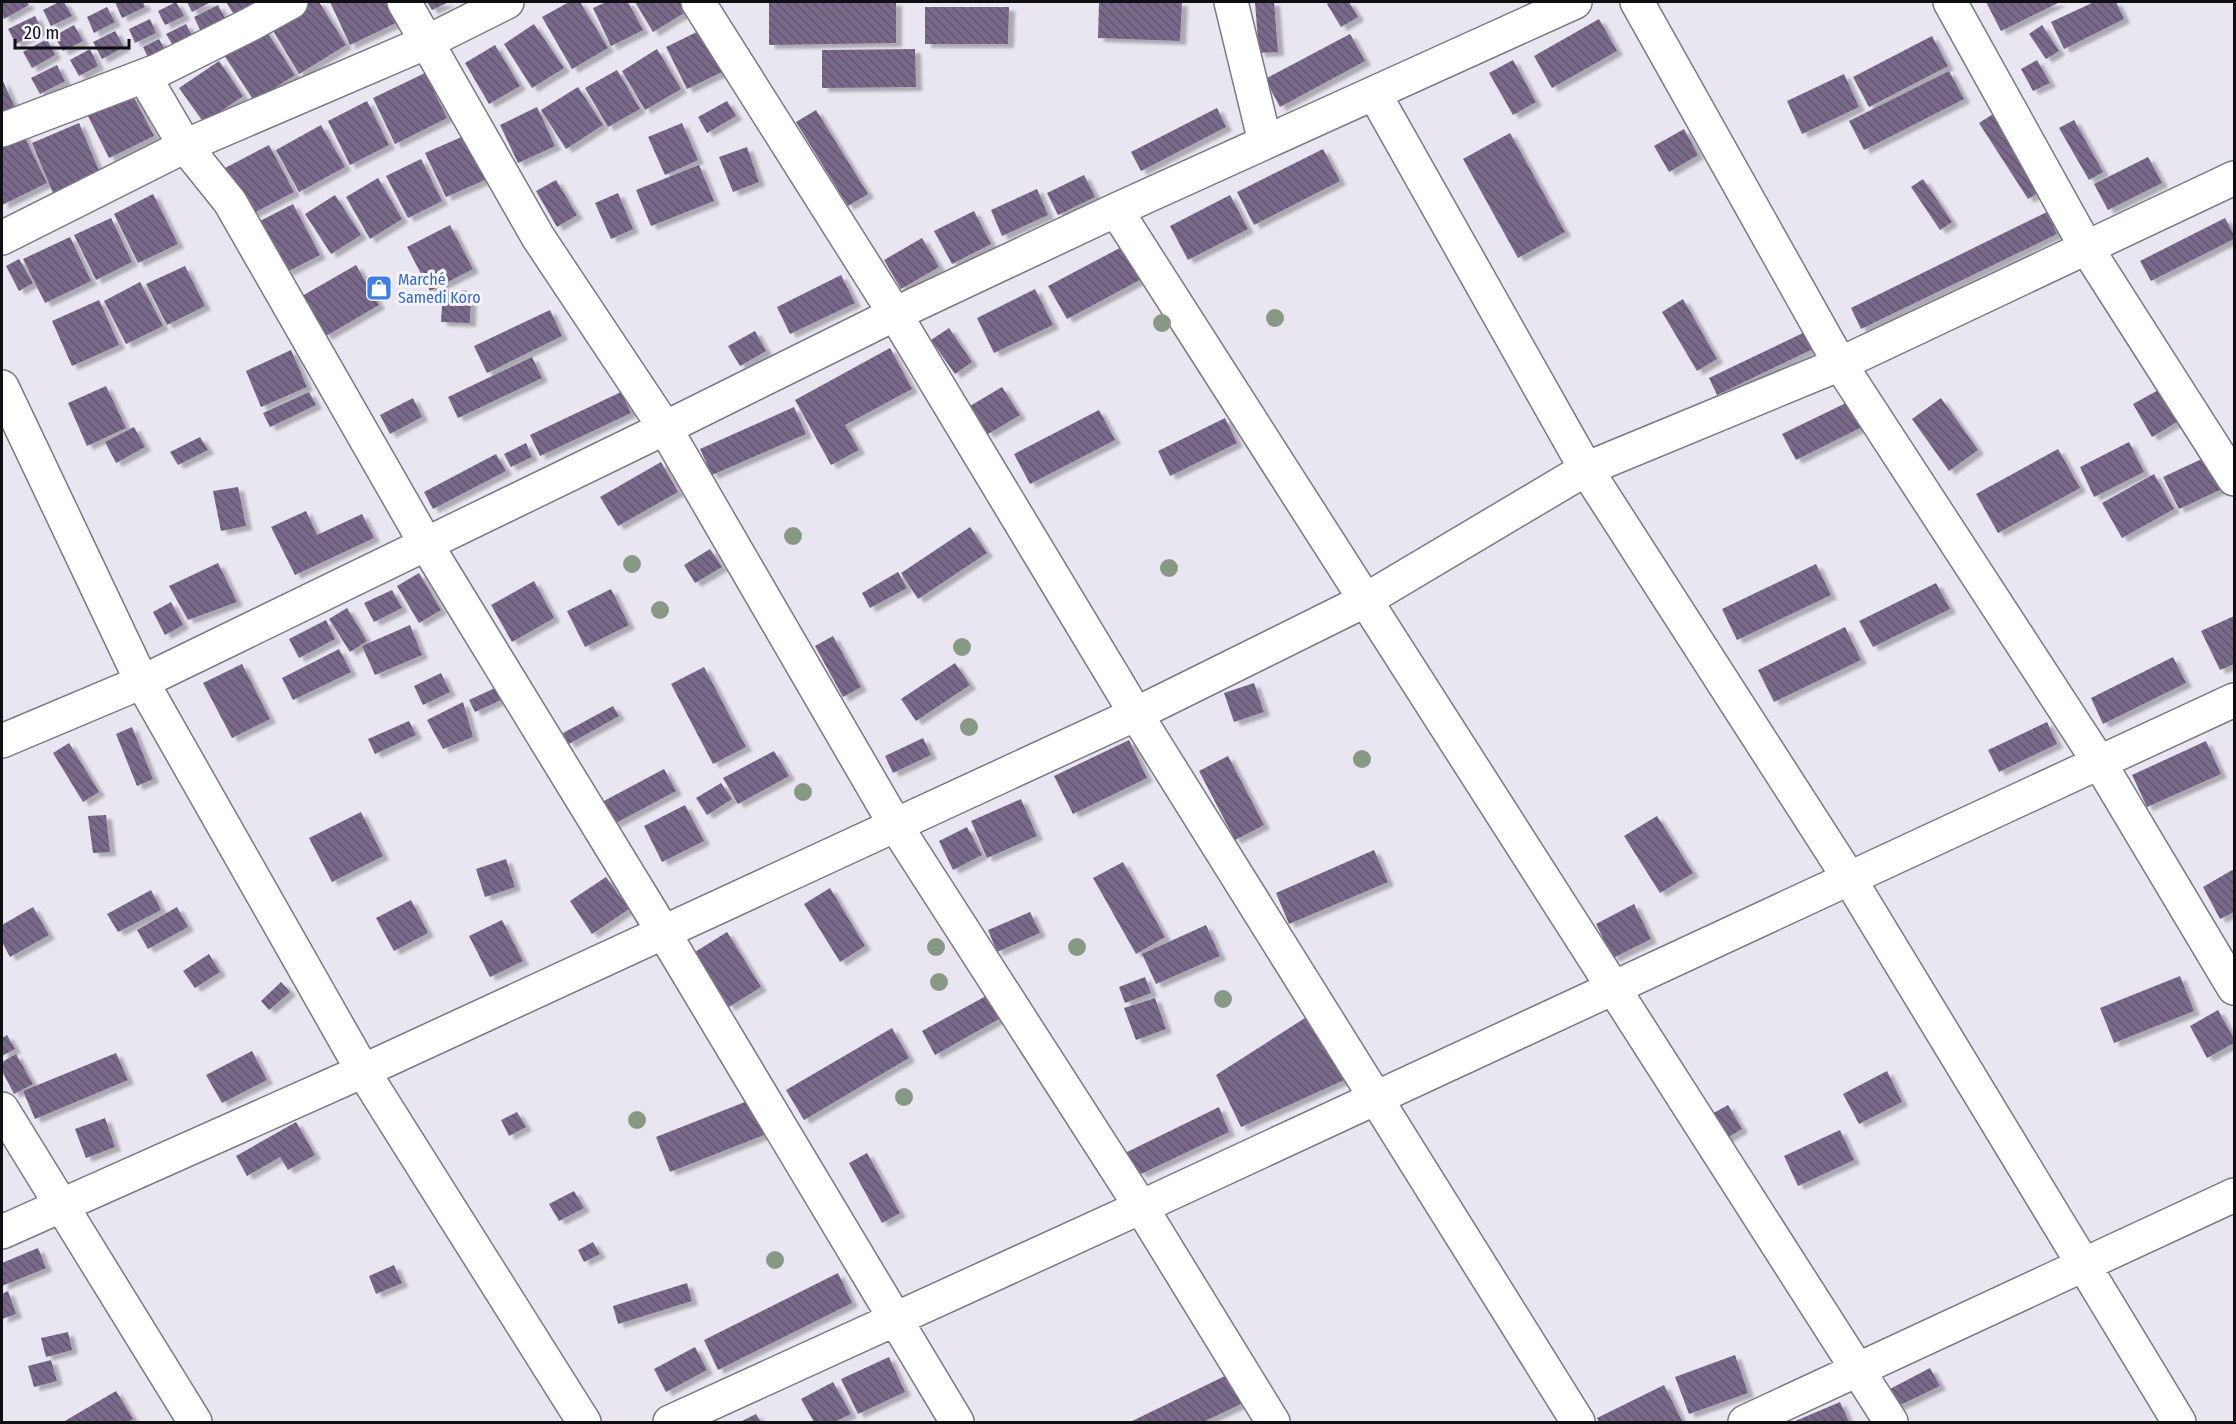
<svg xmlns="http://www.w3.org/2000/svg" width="2236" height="1424" viewBox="0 0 2236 1424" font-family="'Fira Sans Condensed',sans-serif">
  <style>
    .building { fill: url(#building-back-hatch); filter: url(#shadow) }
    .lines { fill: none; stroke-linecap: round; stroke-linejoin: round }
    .minor-casing { stroke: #7b7883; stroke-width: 36 }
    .minor { stroke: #fff; stroke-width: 33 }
    .tree { fill: #879984 }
    .labels { text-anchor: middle; stroke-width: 6; stroke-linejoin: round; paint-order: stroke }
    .shop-label { font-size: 16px; fill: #366cbe; stroke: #f6f3fd; text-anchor: start }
  </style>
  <defs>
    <pattern id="building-back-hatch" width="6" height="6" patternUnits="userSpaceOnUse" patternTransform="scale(1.5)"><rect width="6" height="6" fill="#7a698a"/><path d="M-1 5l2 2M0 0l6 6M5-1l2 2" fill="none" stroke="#62556f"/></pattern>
    <filter id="shadow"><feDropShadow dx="6" dy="4" stdDeviation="1.5" flood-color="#0004"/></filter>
  </defs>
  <rect width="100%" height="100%" fill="#e9e6f2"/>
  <path class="building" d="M2,2H27L29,5L4,19L2,14Z
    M59,2H64L72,16L51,26L43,10Z
    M115,2H143L145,7L122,18Z
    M176,2L184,16L165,25L158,11Z
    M187,2H211L192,12Z
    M226,2H254L255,5L235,16Z
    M307,2H319L346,45L299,74L269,24Z
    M330,2H388L398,22L350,45Z
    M427,2H449L432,10Z
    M569,2H580L608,48L572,69L542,17Z
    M606,2H628L643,30L611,46L593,8Z
    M635,2H684L689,10L653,32Z
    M769,2H896V43L769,45Z
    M1099,2H1182L1180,41L1098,38Z
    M1255,2H1274L1278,52L1259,53Z
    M1330,2H1349L1358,17L1341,27L1327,4Z
    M1986,2H2060L2001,31Z
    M2094,2H2116L2124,19L2064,49L2051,22Z
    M218,5L227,22L202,34L194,17Z
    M107,7L115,22L94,33L87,17Z
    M925,7H1009L1008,44H925Z
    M35,16L42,30L16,44L8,29Z
    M150,19L156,33L135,43L129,29Z
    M1599,19L1617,51L1552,88L1534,56Z
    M186,24L194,39L175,49L166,34Z
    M534,24L564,68L532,88L504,44Z
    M74,25L83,41L63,51L54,36Z
    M2042,25L2059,51L2046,59L2029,34Z
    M265,29L295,75L254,101L224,55Z
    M703,29L724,71L687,89L666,47Z
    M115,31L124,47L102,59L93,42Z
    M1350,34L1365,61L1280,107L1265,79Z
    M1932,36L1948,66L1869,107L1853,77Z
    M47,39L55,55L32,68L23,52Z
    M159,39L168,55L151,64L143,47Z
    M495,45L520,86L489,104L465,63Z
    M90,49L98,66L79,76L70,60Z
    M657,49L681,89L645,110L622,71Z
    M915,49L916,87L822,88V50Z
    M1513,60L1536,102L1513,115L1489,73Z
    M2037,60L2050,83L2033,91L2021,69Z
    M219,61L243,96L204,123L179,88Z
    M57,65L65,81L40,94L31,78Z
    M617,70L640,109L608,127L585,88Z
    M1949,71L1964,99L1864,150L1849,121Z
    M425,73L447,118L395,144L373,98Z
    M1844,74L1859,107L1802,134L1787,101Z
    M2,79L16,110L2,117Z
    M578,87L603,125L566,149L541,110Z
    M132,94L154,136L109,158L88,116Z
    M367,101L389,145L350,165L328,121Z
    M727,101L736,116L707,133L698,117Z
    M537,107L555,146L518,163L500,125Z
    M1217,108L1226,127L1141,171L1131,152Z
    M816,110L868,194L848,206L796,122Z
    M1993,114L2042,190L2028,199L1979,123Z
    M2074,120L2103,172L2089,180L2059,128Z
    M79,123L100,173L53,193L32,143Z
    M682,123L698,160L665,175L648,137Z
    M321,125L345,167L299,192L276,150Z
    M20,128L47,183L2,205V137Z
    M1684,129L1698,155L1669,172L1654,146Z
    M1510,133L1565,232L1518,258L1463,159Z
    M466,135L487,179L446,197L425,153Z
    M269,145L294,192L250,215L225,168Z
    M747,147L759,182L733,192L719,157Z
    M1323,149L1340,181L1254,225L1237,192Z
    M2148,157L2162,183L2108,210L2094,184Z
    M421,159L442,201L408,218L386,176Z
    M699,165L714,201L651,226L636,190Z
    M1084,175L1095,197L1058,215L1047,193Z
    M378,178L402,219L370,239L346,197Z
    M1923,179L1952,222L1940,230L1911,187Z
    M556,180L577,215L557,227L536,191Z
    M1037,189L1048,215L1002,236L991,210Z
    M618,193L633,229L611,239L595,203Z
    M153,194L178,244L138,263L114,214Z
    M335,195L361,235L331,254L305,214Z
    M1230,195L1248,229L1188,260L1170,226Z
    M293,204L320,255L287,272L260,221Z
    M974,211L991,244L952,264L934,231Z
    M2047,212L2057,234L1861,329L1851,308Z
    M111,218L132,262L96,280L74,235Z
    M2225,218L2234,235V239L2151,281L2140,261Z
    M450,225L473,269L430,291L407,247Z
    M70,237L91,281L45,303L23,259Z
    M922,238L939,267L901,289L884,260Z
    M1131,242L1149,275L1067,319L1048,286Z
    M19,259L33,283L19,291L6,266Z
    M356,265L379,305L326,336L302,296Z
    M185,266L205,306L167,325L146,284Z
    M841,275L855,303L790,334L777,307Z
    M140,282L163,326L126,344L104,301Z
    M1035,289L1053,325L994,353L977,318Z
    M443,290L471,291L470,323L441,322Z
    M1683,299L1717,359L1697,371L1662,312Z
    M99,300L119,345L72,366L52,321Z
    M550,310L562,336L487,373L474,346Z
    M949,328L972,362L955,374L931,340Z
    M755,331L766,351L740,366L728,346Z
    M1807,331L1815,348L1717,395L1709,378Z
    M890,348L912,389L845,425L859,450L831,465L795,400Z
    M291,350L307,387L261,407L246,371Z
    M532,357L542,378L458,418L448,397Z
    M106,386L126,428L87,446L68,403Z
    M1002,387L1020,415L988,434L970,406Z
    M2162,388L2180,420L2152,437L2133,404Z
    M309,392L316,405L270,427L263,413Z
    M621,392L631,413L540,456L530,435Z
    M413,398L422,417L390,434L380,415Z
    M1941,398L1978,450L1949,471L1912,419Z
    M1848,402L1862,427L1796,460L1782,434Z
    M794,407L806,434L712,475L700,449Z
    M1099,410L1115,440L1030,484L1014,454Z
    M1225,418L1237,443L1170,476L1158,451Z
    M134,427L145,447L116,463L105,442Z
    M200,437L208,450L178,465L170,452Z
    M2129,442L2144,472L2094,497L2080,467Z
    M526,443L532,457L511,467L504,454Z
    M2058,449L2080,488L1998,533L1976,494Z
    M496,454L506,471L433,509L424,492Z
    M2206,457L2222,489L2179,509L2163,477Z
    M661,462L678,492L618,526L600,497Z
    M2154,474L2174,509L2122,538L2102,503Z
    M238,487L246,526L221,531L213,491Z
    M306,511L317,535L362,514L374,538L295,575L271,527Z
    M970,527L987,553L918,599L901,573Z
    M710,549L722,567L695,583L684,565Z
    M218,563L237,602L188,620L169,586Z
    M1816,564L1831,595L1737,640L1722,609Z
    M898,572L907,588L870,608L862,593Z
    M419,573L441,610L419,623L397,586Z
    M534,581L554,618L512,642L491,605Z
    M1936,583L1950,609L1873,647L1859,621Z
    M611,589L629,625L585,647L567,611Z
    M392,590L402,608L374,622L364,603Z
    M171,602L183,625L165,635L153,612Z
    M347,608L367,641L350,652L329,619Z
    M2234,616V664L2220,670L2201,631Z
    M326,620L335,639L299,658L289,639Z
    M410,625L422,655L375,675L362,646Z
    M1845,627L1861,660L1774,702L1758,670Z
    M833,636L861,687L843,697L815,646Z
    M339,649L351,672L293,700L282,678Z
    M2173,657L2186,683L2103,724L2091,698Z
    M955,663L970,685L916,721L901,699Z
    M242,664L270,719L232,738L203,683Z
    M704,667L746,747L713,764L671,684Z
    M441,673L450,692L423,705L414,686Z
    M1254,683L1264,712L1234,722L1224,693Z
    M495,688L501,700L475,712L469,700Z
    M463,702L473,737L443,749L427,720Z
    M613,706L619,716L569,744L563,733Z
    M409,721L416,735L375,754L368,739Z
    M2047,722L2057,744L1999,772L1988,750Z
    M132,727L153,779L137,786L116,734Z
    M923,738L931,755L893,773L885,756Z
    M1129,740L1147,778L1073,814L1054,776Z
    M2206,741L2221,774L2147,807L2132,775Z
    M69,743L99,792L83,802L53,753Z
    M774,751L789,776L738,804L723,778Z
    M1228,756L1264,825L1235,840L1199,771Z
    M664,769L676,791L614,824L602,802Z
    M721,783L732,799L707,815L696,798Z
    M1021,799L1037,836L987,858L971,821Z
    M685,805L704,841L662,862L644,826Z
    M361,812L383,856L332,882L309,838Z
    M106,815L110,852L93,853L88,816Z
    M1657,816L1693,873L1660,893L1624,836Z
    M967,827L982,855L953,870L939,841Z
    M1374,850L1388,882L1289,924L1276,893Z
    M506,859L515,887L485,897L476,869Z
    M1123,862L1165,937L1136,954L1093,878Z
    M2234,869V912L2220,919L2203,887Z
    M606,877L629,909L592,934L570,901Z
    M830,888L865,946L840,962L804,904Z
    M151,890L161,910L118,932L107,914Z
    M411,900L428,933L394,951L376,918Z
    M1634,904L1651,939L1613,958L1596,924Z
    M33,907L49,935L10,957L2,942V925Z
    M177,907L188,927L148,949L137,930Z
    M1030,912L1040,933L997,952L988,930Z
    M502,920L523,961L490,977L469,936Z
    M1206,925L1220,956L1156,984L1142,954Z
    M727,932L761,987L729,1007L695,952Z
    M209,954L220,972L195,988L183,971Z
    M2180,976L2194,1011L2114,1043L2100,1008Z
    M1145,977L1151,993L1125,1003L1119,987Z
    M281,982L290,992L269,1010L261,1001Z
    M986,996L999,1019L935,1055L922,1031Z
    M1155,998L1166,1029L1136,1040L1124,1008Z
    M2218,1010L2234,1039V1043L2207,1058L2190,1026Z
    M1305,1018L1344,1080L1241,1127L1216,1075Z
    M892,1028L909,1058L804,1120L786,1090Z
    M7,1035L15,1049L2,1056V1038Z
    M252,1051L267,1080L222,1103L206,1075Z
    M116,1053L128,1080L35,1119L23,1091Z
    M16,1054L33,1084L14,1094L2,1071V1062Z
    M1887,1071L1902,1102L1859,1124L1843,1094Z
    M750,1100L764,1135L670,1172L656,1137Z
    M1728,1105L1742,1129L1725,1139L1710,1115Z
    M1219,1107L1229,1132L1141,1174L1125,1153Z
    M517,1112L526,1127L509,1136L501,1120Z
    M105,1118L115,1147L86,1158L75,1129Z
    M296,1122L315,1155L288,1170L280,1157L247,1176L236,1156Z
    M1840,1130L1854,1160L1798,1186L1784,1156Z
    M867,1153L900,1213L882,1223L849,1163Z
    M574,1191L584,1208L559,1221L549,1204Z
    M593,1242L600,1254L584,1262L578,1250Z
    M38,1248L46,1268L2,1286V1263Z
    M394,1265L402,1283L376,1294L369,1276Z
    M838,1273L852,1303L718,1370L704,1340Z
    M687,1283L692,1301L618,1324L613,1306Z
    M8,1291L16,1314L2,1319V1294Z
    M68,1332L72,1350L46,1357L41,1338Z
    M695,1347L707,1370L666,1392L654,1369Z
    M1735,1355L1748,1393L1689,1414L1675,1377Z
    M889,1357L905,1392L858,1414L841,1379Z
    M51,1360L57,1381L34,1387L28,1366Z
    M1930,1368L1940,1386L1896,1407L1888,1390Z
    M1227,1375L1241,1404L1203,1422H1130Z
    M833,1382L851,1414L834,1422H814L801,1399Z
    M1664,1385L1682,1421L1678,1422H1599L1597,1418Z
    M116,1391L133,1419L128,1422H63Z
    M1840,1402L1849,1422H1793Z
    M756,1414L761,1422H740Z"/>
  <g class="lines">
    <defs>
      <path id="minor" d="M404,2L538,237L665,428L896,826L1141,1207L1273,1422
        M698,2L895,314L1136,714L1578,1422
        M1231,2L1265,142
        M1637,2L1840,364L2099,762L2234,988
        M1950,2L2086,247L2234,479
        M144,76L185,146L230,202L426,544L664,933L957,1422
        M1374,93L1586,469L1849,878L2179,1422
        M2,130L157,71L251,24L291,2
        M1116,210L1891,1422
        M2,238L185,146L427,42L507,2
        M2,387L142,682L363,1071L584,1422
        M2,741L142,682L665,428L895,314L1116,210L1575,2
        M2,1109L195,1422
        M2,1232L363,1071L1136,714L1364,601L1586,469L1840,364L2234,178
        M670,1422L1141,1207L2234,700
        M1745,1422L2234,1195"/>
    </defs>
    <use href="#minor" class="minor-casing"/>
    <use href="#minor" class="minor"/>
  </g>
  <g class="tree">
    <circle cx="1275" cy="318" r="9"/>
    <circle cx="1162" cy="323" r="9"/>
    <circle cx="793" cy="536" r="9"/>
    <circle cx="632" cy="564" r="9"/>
    <circle cx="1169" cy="568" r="9"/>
    <circle cx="660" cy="610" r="9"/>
    <circle cx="962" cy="647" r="9"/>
    <circle cx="969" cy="727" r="9"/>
    <circle cx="1362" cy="759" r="9"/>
    <circle cx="803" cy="792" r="9"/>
    <circle cx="936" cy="947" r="9"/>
    <circle cx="1077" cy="947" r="9"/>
    <circle cx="939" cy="982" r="9"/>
    <circle cx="1223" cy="999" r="9"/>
    <circle cx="904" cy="1097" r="9"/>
    <circle cx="637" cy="1120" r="9"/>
    <circle cx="775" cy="1260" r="9"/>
  </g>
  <defs>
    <symbol id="shop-square" viewBox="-11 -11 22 22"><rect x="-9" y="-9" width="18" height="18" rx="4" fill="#3f7fe0" stroke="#f6f3fd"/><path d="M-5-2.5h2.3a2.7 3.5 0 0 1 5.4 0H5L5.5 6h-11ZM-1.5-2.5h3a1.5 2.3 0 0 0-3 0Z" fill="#fff"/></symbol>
  </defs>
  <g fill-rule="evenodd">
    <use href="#shop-square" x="364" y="273" width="30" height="30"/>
  </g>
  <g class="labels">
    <g class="shop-label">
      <text x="398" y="285">Marché<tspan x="398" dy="18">Samedi Koro</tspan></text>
    </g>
  </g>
  <rect width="2236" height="1424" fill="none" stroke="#0f0e12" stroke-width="6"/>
  <path d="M15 39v9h114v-9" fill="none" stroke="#0f0e12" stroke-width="3"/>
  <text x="24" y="39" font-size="18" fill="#0f0e12" stroke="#f6f3fd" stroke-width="4.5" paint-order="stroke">20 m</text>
</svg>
